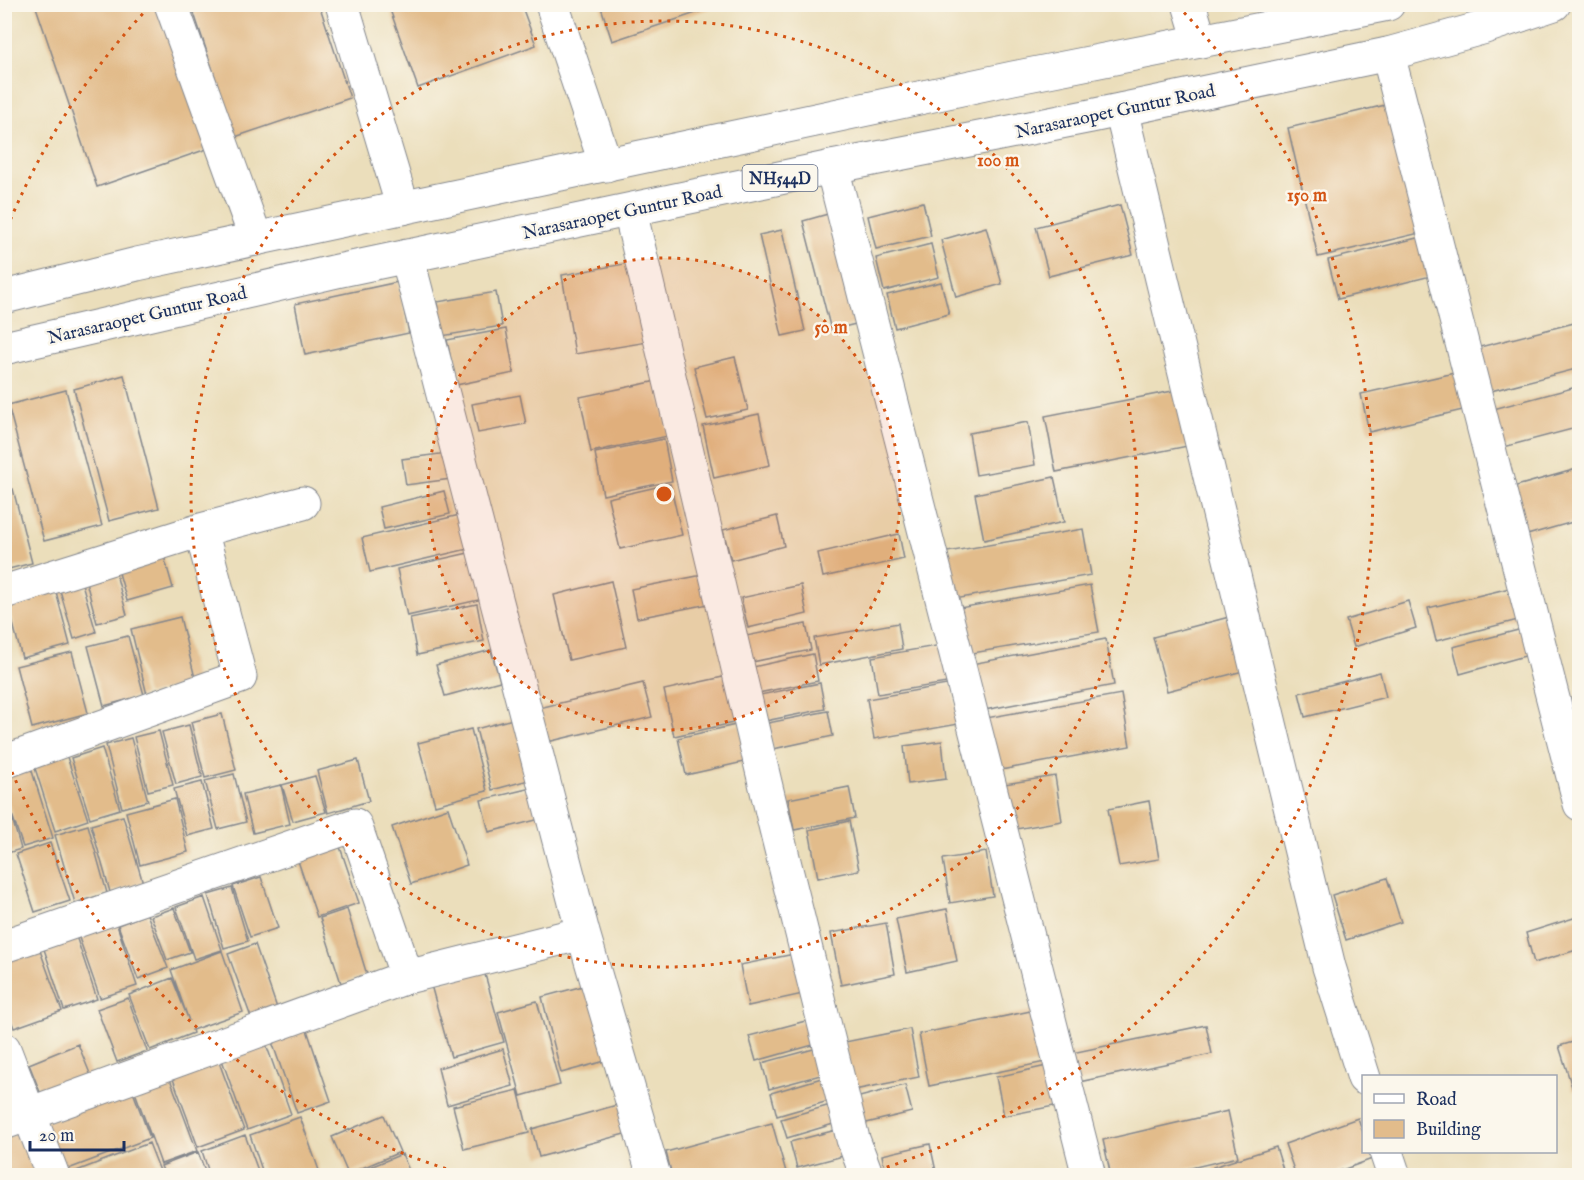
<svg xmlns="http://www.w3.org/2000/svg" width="1584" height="1180" viewBox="0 0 1584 1180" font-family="'IM FELL English',serif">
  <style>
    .building { fill: #e2bc8b }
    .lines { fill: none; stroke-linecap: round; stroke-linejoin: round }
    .minor-casing { stroke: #83868c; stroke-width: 35 }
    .trunk-casing { stroke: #83868c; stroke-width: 35 }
    .minor { stroke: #fff; stroke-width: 33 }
    .trunk { stroke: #fff; stroke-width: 33 }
    .ring { fill: none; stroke: #d45514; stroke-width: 3; stroke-dasharray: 3 6 }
    .labels { text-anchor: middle; stroke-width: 5; stroke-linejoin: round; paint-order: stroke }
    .shield { fill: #fbf7ec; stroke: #5e6b89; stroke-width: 1.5 }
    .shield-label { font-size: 16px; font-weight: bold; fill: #1b2f5e }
    .street-label { font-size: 18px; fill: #1b2f5e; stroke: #fbf7ec }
    .centre { fill: #d45514; stroke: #fbf7ec; stroke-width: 3 }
    .ring-label { font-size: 18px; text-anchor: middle; font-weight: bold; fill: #d45514; stroke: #fbf7ec; stroke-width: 5; stroke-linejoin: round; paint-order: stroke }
  </style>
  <rect width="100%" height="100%" fill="#fbf7ec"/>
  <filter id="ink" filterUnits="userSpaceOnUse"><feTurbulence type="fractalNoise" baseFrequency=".0167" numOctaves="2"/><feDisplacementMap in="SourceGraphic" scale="12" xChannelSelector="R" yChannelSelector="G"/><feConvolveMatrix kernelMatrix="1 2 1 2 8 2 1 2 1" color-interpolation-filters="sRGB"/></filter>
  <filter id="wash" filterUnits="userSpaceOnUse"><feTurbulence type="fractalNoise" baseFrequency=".008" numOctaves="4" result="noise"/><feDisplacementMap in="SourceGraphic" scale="24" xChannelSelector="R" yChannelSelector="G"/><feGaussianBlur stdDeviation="1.35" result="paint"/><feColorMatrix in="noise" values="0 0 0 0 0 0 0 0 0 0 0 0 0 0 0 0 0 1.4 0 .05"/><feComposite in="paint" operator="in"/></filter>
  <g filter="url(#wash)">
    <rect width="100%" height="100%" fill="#ebdebb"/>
    <g id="blocks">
      <path class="building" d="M35,4H158L207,149L97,187Z
        M191,4H319L350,98L235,137Z
        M388,4H521L536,45L418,88Z
        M600,4H720V5L612,41Z
        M1394,103L1424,232L1318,257L1288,128Z
        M923,202L931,236L876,249L868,216Z
        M1120,205L1133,255L1049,276L1036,227Z
        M835,212L864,322L831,330L803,221Z
        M986,227L1002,284L956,297L941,240Z
        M782,230L805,331L782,336L759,235Z
        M1425,236L1435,275L1338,299L1328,260Z
        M931,244L939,277L884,291L876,258Z
        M635,262L648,342L575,354L562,275Z
        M398,282L409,333L305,355L295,304Z
        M941,282L949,314L895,328L887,295Z
        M496,292L502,326L442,336L437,302Z
        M1578,322L1580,368L1487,392L1476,348Z
        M506,329L514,373L456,385L447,340Z
        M735,357L748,410L707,419L694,367Z
        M1459,372L1467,409L1369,432L1361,394Z
        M124,375L159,508L109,521L74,389Z
        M657,381L668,436L591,452L580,397Z
        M1580,386V427L1496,449L1486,411Z
        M1188,388L1198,444L1056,472L1045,416Z
        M66,390L102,526L44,541L8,405Z
        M520,395L526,424L478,433L472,404Z
        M759,414L770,465L714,478L703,426Z
        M1028,422L1035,465L976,475L969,433Z
        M664,439L672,481L603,495L595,453Z
        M447,453L451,479L406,485L402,459Z
        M1580,468V520L1527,535L1513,487Z
        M1054,477L1064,522L984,540L975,494Z
        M670,484L682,535L620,549L608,498Z
        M13,489L32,563L5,570V492Z
        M444,491L450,514L384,529L379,507Z
        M464,514L472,548L370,572L362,538Z
        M777,516L784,546L731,560L723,530Z
        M1083,529L1091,575L955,599L947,552Z
        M899,534L904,559L823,577L818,553Z
        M473,552L483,599L407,616L397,569Z
        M163,553L173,588L127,601L117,566Z
        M115,570L127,615L97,623L85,578Z
        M708,574L714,603L637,618L631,589Z
        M81,580L96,632L74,639L59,587Z
        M611,581L626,647L569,660L554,595Z
        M54,584L70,645L22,658L6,597Z
        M801,585L807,614L748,628L741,598Z
        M1090,585L1099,632L967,654L959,608Z
        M1510,588L1518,620L1436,641L1428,608Z
        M1408,601L1416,628L1354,647L1346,620Z
        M477,604L484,641L417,655L410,618Z
        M1233,616L1247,670L1167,691L1153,637Z
        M180,617L196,682L147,695L131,629Z
        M898,623L902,649L819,665L814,638Z
        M806,624L811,650L752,662L746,636Z
        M1526,628L1532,654L1460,674L1453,647Z
        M128,636L144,695L104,706L88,646Z
        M1106,639L1114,685L979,711L971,664Z
        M947,644L953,682L878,694L872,657Z
        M491,650L500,681L445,696L436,665Z
        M72,652L88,713L32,728L16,666Z
        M813,654L818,681L758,693L753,667Z
        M1380,672L1386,697L1305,717L1299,693Z
        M732,675L742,721L674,736L664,690Z
        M643,683L652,717L543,743L535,709Z
        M820,683L825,709L765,721L760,695Z
        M952,684L959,724L874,739L867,699Z
        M1121,694L1130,746L995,771L986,718Z
        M828,711L833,736L773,749L768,723Z
        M222,714L236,770L205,778L191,722Z
        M520,717L536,778L492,790L476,729Z
        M740,724L748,761L686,775L678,738Z
        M189,725L202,777L176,784L162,732Z
        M471,729L487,791L435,805L418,743Z
        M159,731L173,785L148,791L134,737Z
        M131,738L148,801L122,808L106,745Z
        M942,741L946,779L908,784L904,746Z
        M102,748L120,809L90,818L71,758Z
        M66,754L88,820L55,831L34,765Z
        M358,760L369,801L328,813L317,771Z
        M31,768L53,838L23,847L4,791V777Z
        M234,774L246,822L218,829L205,781Z
        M315,776L326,812L293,821L282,785Z
        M1055,776L1062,821L1005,831L998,785Z
        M202,782L214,829L187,836L174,789Z
        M281,785L290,824L253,833L243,794Z
        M540,786L548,817L489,832L481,800Z
        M849,787L855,818L794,830L788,799Z
        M175,799L188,852L140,865L126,812Z
        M4,800L9,812L4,814Z
        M1149,801L1159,859L1119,866L1108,809Z
        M448,808L467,865L411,884L392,827Z
        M11,815L21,849L4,854V817Z
        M123,816L143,883L110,892L91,825Z
        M849,821L859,870L818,878L809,830Z
        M88,825L107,893L75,903L55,835Z
        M338,841L359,903L317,917L296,855Z
        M50,843L70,901L35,912L16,854Z
        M986,852L993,896L950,903L943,859Z
        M261,877L278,928L250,937L233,886Z
        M1387,878L1401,922L1346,940L1332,895Z
        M232,888L248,941L224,948L208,895Z
        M204,897L222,950L194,959L176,907Z
        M174,908L190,952L167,960L151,916Z
        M347,909L367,975L341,983L320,918Z
        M947,909L957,961L907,972L896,919Z
        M147,914L168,968L138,979L118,925Z
        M1580,916V949L1534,963L1526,933Z
        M115,919L137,986L100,998L77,932Z
        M886,923L895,974L841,985L831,933Z
        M75,933L97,999L64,1010L42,943Z
        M255,944L278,1011L252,1020L228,954Z
        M38,945L62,1011L14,1028L4,1002V958Z
        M222,951L243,1012L192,1030L193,1033L150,1050L129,995L172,978L189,1021L171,970Z
        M804,952L812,992L748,1006L740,965Z
        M484,971L504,1042L451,1057L431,985Z
        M598,982L616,1058L561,1073L542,997Z
        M128,998L147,1051L117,1062L97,1009Z
        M537,1001L560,1085L521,1096L498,1012Z
        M1045,1008L1055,1060L929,1086L919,1034Z
        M813,1019L820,1043L756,1061L749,1036Z
        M1206,1025L1212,1054L1074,1083L1067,1054Z
        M306,1027L331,1101L297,1113L271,1039Z
        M910,1029L919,1077L854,1090L845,1042Z
        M1580,1040V1088L1573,1090L1559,1046Z
        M78,1044L91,1076L42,1097L29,1064Z
        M266,1044L291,1114L247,1130L222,1060Z
        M821,1047L828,1073L769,1089L762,1063Z
        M503,1049L513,1086L447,1105L438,1068Z
        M219,1062L244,1130L198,1147L173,1079Z
        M1056,1064L1064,1104L1004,1116L996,1077Z
        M825,1077L832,1100L777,1116L771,1093Z
        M170,1079L197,1151L161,1164L135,1092Z
        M905,1085L912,1112L858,1125L852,1099Z
        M132,1089L150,1138L63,1171L45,1122Z
        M518,1090L529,1133L464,1149L453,1106Z
        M624,1103L632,1132L539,1157L532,1129Z
        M834,1104L840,1122L787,1138L781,1119Z
        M1228,1111L1238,1157L1157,1176H1111L1103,1140Z
        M384,1115L400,1152L348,1174L332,1137Z
        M300,1117L321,1176H264L250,1135Z
        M1358,1118L1364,1135V1152H1369L1372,1159L1326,1176H1296L1285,1144Z
        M772,1123L786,1172L773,1176H672L666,1152Z
        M840,1129L847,1155L797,1168L790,1142Z
        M19,1133L36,1176H4V1139Z
        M245,1135L260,1176H210L202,1151Z
        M149,1143L162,1176H66V1175Z
        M930,1144L937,1176H886L882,1155Z
        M1276,1147L1285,1176H1216L1213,1167Z
        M198,1152L207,1176H165L161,1166Z
        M402,1154L411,1175H351Z"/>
    </g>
  </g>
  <g filter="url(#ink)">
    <use href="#blocks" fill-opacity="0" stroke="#83868c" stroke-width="1.5"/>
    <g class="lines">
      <defs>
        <path id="minor" d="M171,4L256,239
          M342,4L403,208
          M552,4L606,165
          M1189,4L1200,41
          M1388,54L1580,804
          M1121,110L1329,967L1364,1078
          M832,167L1089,1176
          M630,211L775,825L853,1139L867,1176
          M407,256L583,933L654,1176
          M4,592L201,530
          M4,762L240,677L201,530L303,503
          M4,946L355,825L407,977
          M4,1049L53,1176
          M4,1123L407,977L583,933
          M1386,1152L1394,1176"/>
        <path id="trunk" d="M4,297L137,264L1013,78L1388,4
          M4,348L337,271L832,167L1091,116L1388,54L1482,28L1554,4"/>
      </defs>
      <use href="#minor" class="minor-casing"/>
      <use href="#trunk" class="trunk-casing"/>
      <use href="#minor" class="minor"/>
      <use href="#trunk" class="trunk"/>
    </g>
  </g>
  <circle cx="664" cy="494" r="236" fill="#d45514" fill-opacity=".12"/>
  <g class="ring">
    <circle cx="664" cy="494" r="236"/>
    <circle cx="664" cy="494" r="473"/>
    <path d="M463 1174A709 709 0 0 1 7 760M7 228A709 709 0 0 1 150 6M1178 6A709 709 0 0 1 865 1174"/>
  </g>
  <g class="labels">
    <rect class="shield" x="742.5" y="165" width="75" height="26" rx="4.5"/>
    <g class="shield-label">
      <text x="780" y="184">NH544D</text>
    </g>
    <g class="street-label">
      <text transform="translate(1115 111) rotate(-12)" y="6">Narasaraopet Guntur Road</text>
      <text transform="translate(622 212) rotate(-12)" y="6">Narasaraopet Guntur Road</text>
      <text transform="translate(147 315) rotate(-13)" y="6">Narasaraopet Guntur Road</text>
    </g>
  </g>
  <circle cx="664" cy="494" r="9" class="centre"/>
  <g class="ring-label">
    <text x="998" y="166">100 m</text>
    <text x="1307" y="201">150 m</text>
    <text x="831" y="333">50 m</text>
  </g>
  <rect width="1584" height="1180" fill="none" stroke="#fbf7ec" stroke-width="24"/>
  <rect x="1362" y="1075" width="195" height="78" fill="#fbf7ec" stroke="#a1a7b3" stroke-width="1.5"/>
  <rect x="1374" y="1094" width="30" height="9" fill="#ffffff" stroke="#a1a7b3" stroke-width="1.5"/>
  <text x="1416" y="1105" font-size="18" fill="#1b2f5e">Road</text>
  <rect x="1374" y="1120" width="30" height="18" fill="#e2bc8b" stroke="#a1a7b3" stroke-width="1.5"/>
  <text x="1416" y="1135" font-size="18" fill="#1b2f5e">Building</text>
  <path d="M30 1141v9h94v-9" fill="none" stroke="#1b2f5e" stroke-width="3"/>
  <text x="39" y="1141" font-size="18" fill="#1b2f5e" stroke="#fbf7ec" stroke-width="4.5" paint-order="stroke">20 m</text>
</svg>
